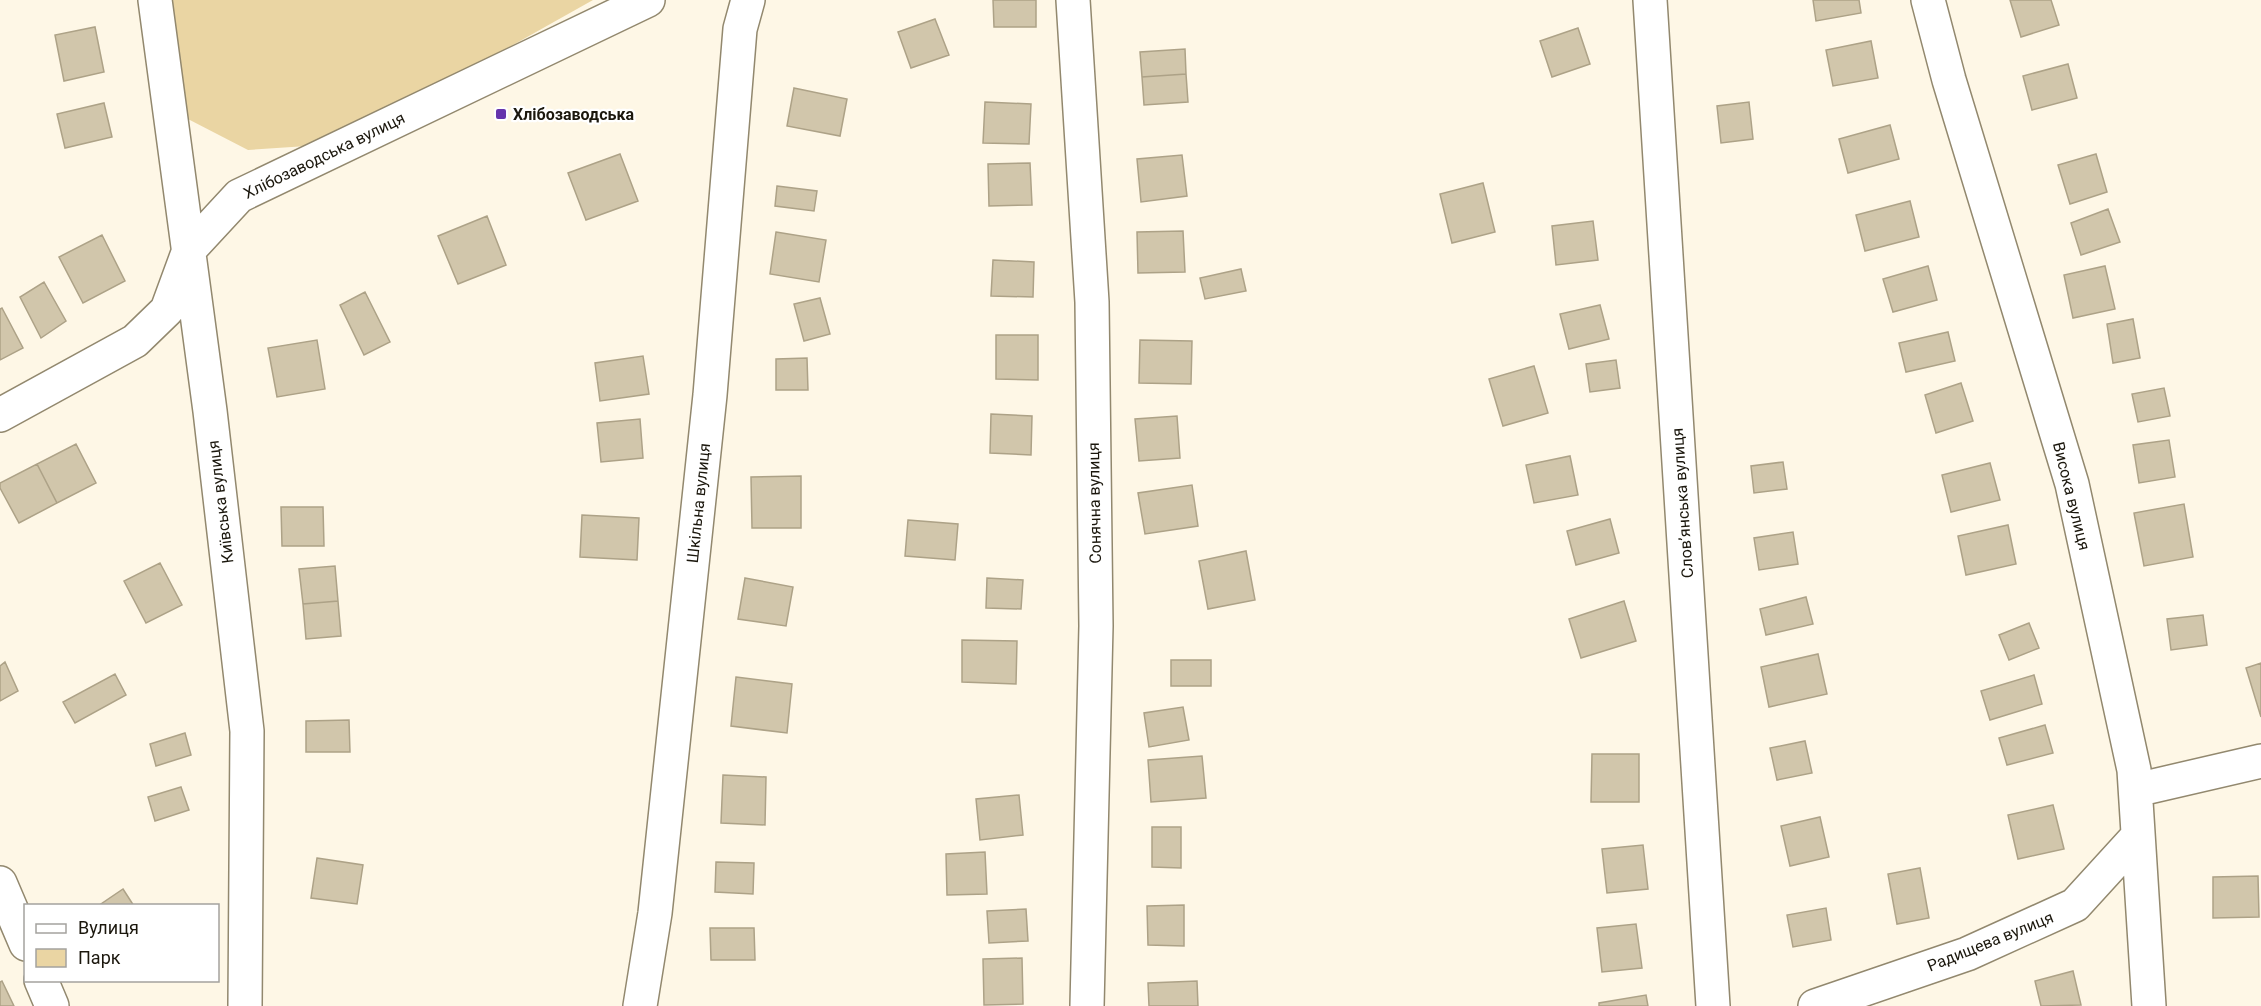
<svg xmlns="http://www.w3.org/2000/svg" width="2261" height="1006" viewBox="0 0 2261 1006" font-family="Roboto,sans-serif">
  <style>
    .green { fill: #ead5a3 }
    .building { fill: #d1c6ab; stroke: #ada287; stroke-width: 1.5 }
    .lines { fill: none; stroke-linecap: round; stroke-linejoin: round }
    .minor-casing { stroke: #92886e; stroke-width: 36 }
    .minor { stroke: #fff; stroke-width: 33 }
    .poi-dot { fill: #6634ac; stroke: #fff; stroke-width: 2 }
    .labels { text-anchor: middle; stroke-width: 4.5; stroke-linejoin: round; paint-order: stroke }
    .poi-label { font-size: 16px; font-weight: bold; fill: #1b170d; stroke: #fff; text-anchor: start }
    .street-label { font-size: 16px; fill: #1b170d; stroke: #fff }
  </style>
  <rect width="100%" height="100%" fill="#fef7e6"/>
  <path class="green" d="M171,0H593L431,91L307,146L248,150L186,118Z"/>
  <path class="building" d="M993,0H1036V27H994Z
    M1813,0H1859L1861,13L1816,21Z
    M2010,0H2051L2059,25L2021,37Z
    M935,19L949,55L911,68L898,32Z
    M95,27L104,72L64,81L55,35Z
    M1578,28L1590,64L1552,77L1540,41Z
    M1871,41L1878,78L1833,86L1826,50Z
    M1185,49L1186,74L1142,77L1140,52Z
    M2068,64L2077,98L2032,110L2023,76Z
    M1186,74L1188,102L1144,105L1142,77Z
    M794,88L847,99L840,136L787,126Z
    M985,102L1031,104L1029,144L983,143Z
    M1749,102L1753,139L1721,143L1717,106Z
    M104,103L112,137L65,148L57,114Z
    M1890,125L1899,159L1848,173L1839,139Z
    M620,154L638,201L586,220L568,173Z
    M2096,154L2107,192L2070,204L2058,165Z
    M1182,155L1187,196L1141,202L1137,159Z
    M1030,163L1032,205L989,206L988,164Z
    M1483,183L1495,232L1452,243L1440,194Z
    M777,186L817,191L814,211L775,206Z
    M1910,201L1919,237L1865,251L1856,215Z
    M2108,209L2120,242L2081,255L2071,223Z
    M487,216L506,265L458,284L438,236Z
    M1593,221L1598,260L1556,265L1552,226Z
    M1183,231L1185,272L1138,273L1137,232Z
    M776,232L826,240L819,282L770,274Z
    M102,235L125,281L83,303L59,257Z
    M993,260L1034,262L1033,297L991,296Z
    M1928,266L1937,300L1893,312L1883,279Z
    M2105,266L2115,309L2073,318L2064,275Z
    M1241,269L1246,291L1205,299L1200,278Z
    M44,282L66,321L41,338L20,297Z
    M365,292L390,342L364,355L340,305Z
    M820,298L830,334L804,341L794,304Z
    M1600,305L1609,339L1569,349L1560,314Z
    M2,308L23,348L0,360V309Z
    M2133,319L2140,358L2113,363L2107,324Z
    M1948,332L1955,361L1906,372L1899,343Z
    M996,335H1038V380L996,379Z
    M317,340L325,389L277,397L268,348Z
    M1140,340L1192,341L1191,384L1139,383Z
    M643,356L649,394L600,401L595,363Z
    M807,358L808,390H776V359Z
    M1616,360L1620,388L1590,392L1586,364Z
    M1534,366L1548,413L1503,426L1489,379Z
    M1961,383L1973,421L1936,433L1925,395Z
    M2164,388L2170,416L2138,422L2132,394Z
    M991,414L1032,416L1031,455L990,453Z
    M1177,416L1180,458L1139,461L1135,419Z
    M640,419L643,458L601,462L597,423Z
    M2169,440L2175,477L2139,483L2133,445Z
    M76,444L96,483L57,503L37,464Z
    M1570,456L1578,495L1534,503L1526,465Z
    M1783,462L1787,489L1754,493L1751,466Z
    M1990,463L2000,500L1951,512L1942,475Z
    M37,464L57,503L19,523L0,488V483Z
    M801,476V528H752L751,477Z
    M1192,485L1198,526L1145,534L1138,493Z
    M2184,504L2193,557L2144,566L2134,513Z
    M281,507H323L324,546H282Z
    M582,515L639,518L637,560L580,557Z
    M1610,519L1619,553L1576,565L1567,531Z
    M908,520L958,524L955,560L905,556Z
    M2008,525L2016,564L1966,575L1958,536Z
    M1793,532L1798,564L1759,570L1754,538Z
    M1246,551L1255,600L1208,609L1199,561Z
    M160,563L182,605L146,623L124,581Z
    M335,566L338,601L303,604L299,569Z
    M745,578L793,587L786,626L738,619Z
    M987,578L1023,580L1021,609L986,608Z
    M1806,597L1813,624L1766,635L1760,609Z
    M338,601L341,636L306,639L303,604Z
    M1624,601L1636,641L1581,658L1569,619Z
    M2203,615L2207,645L2171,650L2167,619Z
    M2029,623L2039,648L2009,660L1999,635Z
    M962,640L1017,641L1016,684L962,682Z
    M1818,654L1827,694L1769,707L1761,667Z
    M1171,660H1211V686H1171Z
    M5,662L18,691L0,701V666Z
    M2261,663V717L2246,668Z
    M115,674L126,695L75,723L63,702Z
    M2034,675L2042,704L1990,720L1981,691Z
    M736,677L792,684L787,733L731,726Z
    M1183,707L1189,740L1149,747L1144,713Z
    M349,720L350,752H306V721Z
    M2045,725L2053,753L2007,765L1999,738Z
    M185,733L191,755L156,766L150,744Z
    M1805,741L1812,773L1777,780L1770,748Z
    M1592,754H1639V802H1591Z
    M1202,756L1206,798L1151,802L1148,760Z
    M723,775L766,777L765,825L721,823Z
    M181,787L189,810L155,821L148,797Z
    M1019,795L1023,835L980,840L976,799Z
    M2053,805L2064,849L2018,859L2008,815Z
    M1820,817L1829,857L1790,866L1781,826Z
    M1152,827H1181V868L1152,867Z
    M1643,845L1648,889L1607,893L1602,849Z
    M985,852L987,894L947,895L946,854Z
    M317,858L363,865L357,904L311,898Z
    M716,862L754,863L753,894L715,892Z
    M1920,868L1929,918L1897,924L1888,874Z
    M2258,876L2259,917L2213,918V877Z
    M123,889L134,906H98Z
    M1184,905V946L1148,945L1147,906Z
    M1826,908L1831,940L1793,947L1787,915Z
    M1026,909L1028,941L989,943L987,911Z
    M1636,924L1642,968L1602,972L1597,928Z
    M710,928H754L755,960H711Z
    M1022,958L1023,1004L984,1005L983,959Z
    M2073,971L2081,1005L2041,1006L2035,981Z
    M2,981L14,1006H0V982Z
    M1197,981L1198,1006H1149L1148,983Z
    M1646,995L1648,1006H1599V1003Z"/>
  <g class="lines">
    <defs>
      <path id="minor" d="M155,0L210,411L247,731L245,1006
        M1073,0L1092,302L1096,626L1087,1006
        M1650,0L1713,1006
        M1928,0L1949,80L2072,484L2134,770L2149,1006
        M0,415L135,341L167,310L189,250L239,196L648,0
        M2136,790L2261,761
        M0,883L26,944
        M41,980L52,1006
        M640,1006L655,913L710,395L740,29L748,0
        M1815,1006L1967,954L2075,905L2138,836"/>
    </defs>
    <use href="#minor" class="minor-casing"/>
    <use href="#minor" class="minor"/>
  </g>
  <rect class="poi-dot" x="495" y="108" width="12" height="12" rx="3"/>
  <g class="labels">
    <g class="poi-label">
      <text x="513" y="120">Хлібозаводська</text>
    </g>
    <g class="street-label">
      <text transform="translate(324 155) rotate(-26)" y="6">Хлібозаводська вулиця</text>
      <text transform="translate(2072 496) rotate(76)" y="6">Висока вулиця</text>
      <text transform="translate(220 502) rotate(-97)" y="6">Київська вулиця</text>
      <text transform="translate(698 503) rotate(-84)" y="6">Шкільна вулиця</text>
      <text transform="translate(1094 503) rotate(-91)" y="6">Сонячна вулиця</text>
      <text transform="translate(1682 503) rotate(-94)" y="6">Слов’янська вулиця</text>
      <text transform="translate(1990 941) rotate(-22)" y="6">Радищева вулиця</text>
    </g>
  </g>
  <rect x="24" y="904" width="195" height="78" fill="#ffffff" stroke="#a4a29e" stroke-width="1.5"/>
  <rect x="36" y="924" width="30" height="9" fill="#ffffff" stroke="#a4a29e" stroke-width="1.5"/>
  <text x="78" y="934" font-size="18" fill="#1b170d">Вулиця</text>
  <rect x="36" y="949" width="30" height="18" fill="#ead5a3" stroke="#a4a29e" stroke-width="1.5"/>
  <text x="78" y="964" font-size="18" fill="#1b170d">Парк</text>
</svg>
